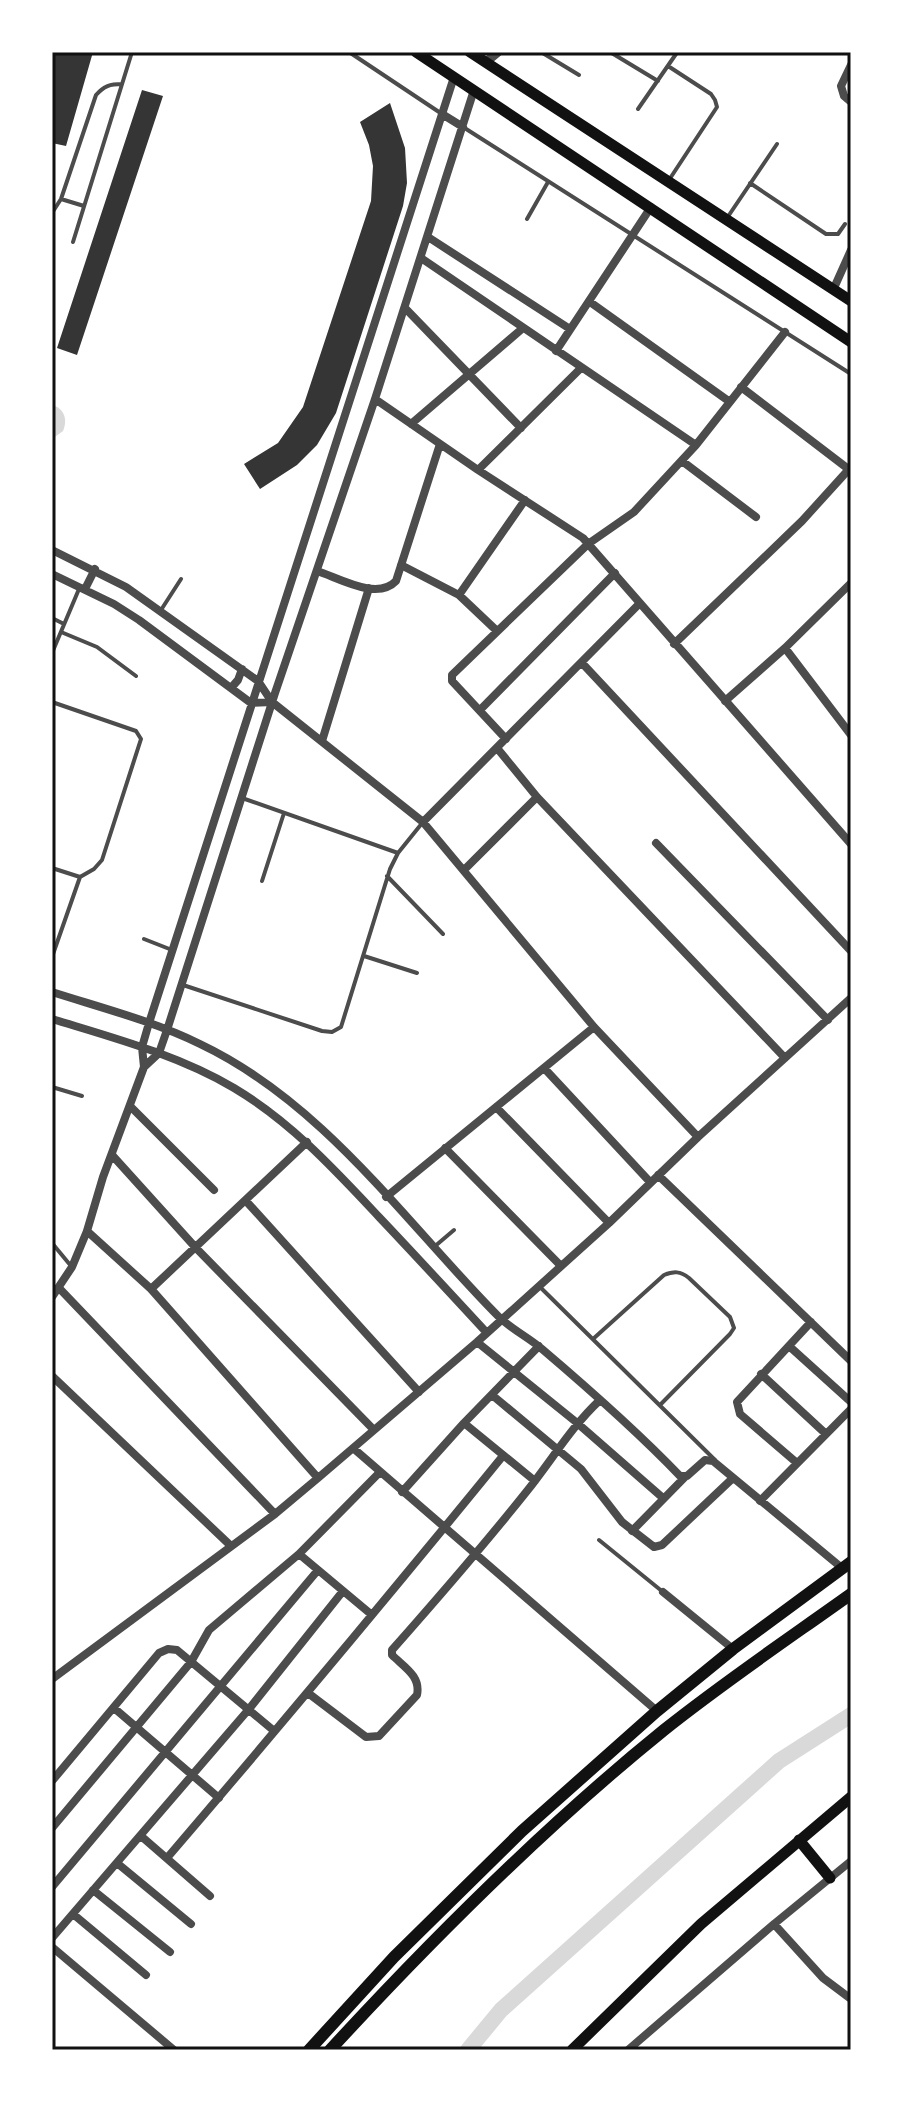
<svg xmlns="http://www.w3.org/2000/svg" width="903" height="2102" viewBox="0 0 903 2102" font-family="Poppins,sans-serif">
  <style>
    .water { fill: #d9d9d9 }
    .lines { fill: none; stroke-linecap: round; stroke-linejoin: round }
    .canal { stroke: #d9d9d9; stroke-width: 16 }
    .building { fill: #353535 }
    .service { stroke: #4c4c4c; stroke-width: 4 }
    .minor { stroke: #4c4c4c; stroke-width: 8 }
    .tertiary { stroke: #4c4c4c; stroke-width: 9 }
    .secondary { stroke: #111; stroke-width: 11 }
    .trunk { stroke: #111; stroke-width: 12 }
    .neatline { fill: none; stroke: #111; stroke-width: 3 }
  </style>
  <rect width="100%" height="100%" fill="#fff"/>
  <path class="water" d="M52,405C64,408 68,419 63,431L52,439Z"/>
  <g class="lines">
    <path class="canal" d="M468,2050L501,2010L779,1761L851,1715"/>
  </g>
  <path class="building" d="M52,52H93L66,146L52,143Z
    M142,90L163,96L77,355L57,348Z
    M390,103L405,148L407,183L403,206L336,413L317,445L297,465L260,489L244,464L278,443L303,407L371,201L373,166L369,145L360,122Z"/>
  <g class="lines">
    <path class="service" d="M349,52L442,114
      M541,52L579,75
      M610,52L658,81
      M668,66L711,94L715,100L717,107L669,180
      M638,109L676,54
      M463,127L851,374
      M750,183L826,234H838L845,224
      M61,199L84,206
      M52,213L61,199L96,95C104,86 110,84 122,84
      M727,218L777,144
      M527,219L548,182
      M73,242L132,52
      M161,610L181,579
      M52,618L64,624
      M61,632L97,647L136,676
      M52,653L79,589
      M52,702L136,731L141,739L102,860L94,869L80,877L52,957
      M242,798L398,853
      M52,868L80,877
      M387,876L443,934
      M262,881L284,813
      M144,939L172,950
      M364,956L417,973
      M183,985L322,1031L332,1032L341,1027L390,869L398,853L423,822
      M52,1087L82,1096
      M52,1243L71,1266
      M434,1247L454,1230
      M539,1286L715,1460
      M593,1339L664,1275C674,1271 680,1271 689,1278L730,1317L734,1328L730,1334L660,1405
      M599,1540L663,1592"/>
    <path class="minor" d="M851,65L841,86L844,96L851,102
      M442,114L463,127
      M428,237L570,329
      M421,258L696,445
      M834,288L851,250
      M590,302L730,402
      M405,308L521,428
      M556,351L651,207
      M741,387L851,471
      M375,399L478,470L583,538L851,844
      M411,424L523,328
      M682,461L756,517
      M478,470L581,368
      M52,550L126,587L258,681L272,702L423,822L594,1027L698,1137
      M401,565L459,595L497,631
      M317,571C339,578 377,601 396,581L440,444
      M52,574L114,604L139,620L251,703L272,702
      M85,589L95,569
      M459,595L525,500
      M674,644L802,521L851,467
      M785,648L851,735
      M582,663L851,951
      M231,688L238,680L242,669
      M725,701L785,648L851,583
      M480,710L615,573
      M506,739L452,681V675L588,544L634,512L696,445L785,332
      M322,741L369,588
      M497,748L537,797L785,1058
      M423,822L640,603
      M656,843L828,1020
      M464,870L537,797
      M52,992C102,1008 153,1021 200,1044C324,1103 404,1221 498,1316C511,1329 528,1337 542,1349C589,1389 637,1431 680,1476H687L705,1460L713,1461L842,1568
      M52,1019C114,1038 178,1055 234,1088C291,1122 334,1169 379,1217C415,1255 451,1294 487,1333
      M144,1067L142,1047L149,1023L454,77
      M544,1068L650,1182
      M130,1106L214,1190
      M496,1107L609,1223
      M445,1148L561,1266
      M112,1155L196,1248L374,1430
      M658,1175L851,1361
      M386,1197L594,1027
      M246,1201L419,1392
      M87,1231L151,1289L318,1478
      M59,1288L275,1514
      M151,1289L307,1142
      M52,1297L72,1267L87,1231L103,1177L144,1067L159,1053L167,1030L275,693L375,399L474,90
      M477,1342L576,1422L663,1498
      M789,1346L851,1402
      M761,1374L826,1434
      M52,1376L231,1546
      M492,1395L581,1469L622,1522L654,1547L662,1545L733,1478
      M464,1423L535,1481
      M353,1448L657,1711
      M797,1463L740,1414L737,1402L811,1322
      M402,1492L464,1423L539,1346
      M760,1501L851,1409
      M632,1531L685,1477
      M299,1554L372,1615
      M663,1592L733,1649
      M52,1679L275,1514L318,1478L477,1342L609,1223L698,1137L851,998
      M308,1693L366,1737L379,1736L417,1695C421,1676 404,1667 392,1655V1650C438,1598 484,1545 527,1491C552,1460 571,1427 600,1400
      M114,1708L219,1798
      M52,1781L159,1653L168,1649L177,1650L273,1730
      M52,1828L191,1662L209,1630L299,1554L380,1472
      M141,1836L210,1896
      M167,1858C281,1725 392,1592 502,1457
      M117,1863L191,1924
      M52,1887L318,1570
      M93,1890L170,1952
      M73,1914L146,1975
      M774,1924L823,1978L851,1999
      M52,1938L249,1709L343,1591
      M52,1947L174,2050
      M628,2050L774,1924L851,1861"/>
    <path class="tertiary" d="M486,62L498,52"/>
    <path class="secondary" d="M416,52L851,342
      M470,52L851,301
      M799,1840L830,1878
      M572,2050L701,1924L851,1797"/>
    <path class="trunk" d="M309,2050L394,1957L522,1831L657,1711L733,1649L851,1562
      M330,2050C434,1937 544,1827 664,1730C724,1682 788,1639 851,1594"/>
  </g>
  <rect width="903" height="2102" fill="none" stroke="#ffffff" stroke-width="108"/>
  <rect x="54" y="54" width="795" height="1994" class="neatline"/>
</svg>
